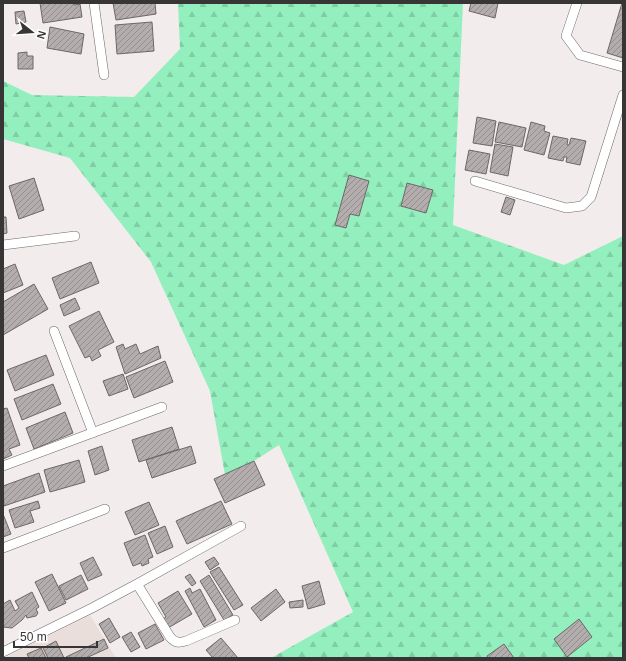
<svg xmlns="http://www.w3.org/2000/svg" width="626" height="661" viewBox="0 0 626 661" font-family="Helvetica,sans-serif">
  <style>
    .built { fill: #eadedb }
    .forest { fill: url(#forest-firs) }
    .building { fill: url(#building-hatch); stroke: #6c6867 }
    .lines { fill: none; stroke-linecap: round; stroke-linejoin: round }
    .minor-casing { stroke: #6e6a69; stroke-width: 10 }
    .minor { stroke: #fff; stroke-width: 9 }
  </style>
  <defs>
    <pattern id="forest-firs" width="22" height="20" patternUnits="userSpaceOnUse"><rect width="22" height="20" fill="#93efbd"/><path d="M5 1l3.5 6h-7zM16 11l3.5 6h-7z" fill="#7fcea3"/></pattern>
    <pattern id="building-hatch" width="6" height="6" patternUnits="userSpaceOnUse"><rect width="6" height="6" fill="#b3aead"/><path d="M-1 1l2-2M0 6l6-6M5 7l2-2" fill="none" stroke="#928e8e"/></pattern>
  </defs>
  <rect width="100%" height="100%" fill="#f2edec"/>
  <path class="built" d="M90,615L116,658H4Z"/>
  <path class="forest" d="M178,3H463L453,225L564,265L623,236V658H271L353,612L279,445L254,461L225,475L210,391L151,262L70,158L3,139V81L32,95L134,97L180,49Z"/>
  <path class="building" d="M40,3H74V5L80,4L82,17L43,23Z
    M113,3H155L156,14L116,20Z
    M471,3H498L495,18L469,11Z
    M622,3H623V58L607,53Z
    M24,11L26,22L16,24L15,12Z
    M152,22L154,51L117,54L115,25Z
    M50,27L84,34L81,54L47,48Z
    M27,52V56H33V69H18V53Z
    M477,117L496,121L492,146L473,143Z
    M499,122L526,128L522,147L495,142Z
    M531,122L545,126L544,131L550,133L544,155L524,150Z
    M553,136L568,139L567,145H569L571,138L586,141L580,165L566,162L567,157H564L563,161L548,158Z
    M495,144L513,147L508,176L490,172Z
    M469,150L490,154L486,174L465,170Z
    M349,175L369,181L359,216L350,214L346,228L335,225Z
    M34,178L44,210L19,219L9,186Z
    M407,183L433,190L426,213L401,206Z
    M506,197L515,200L510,215L501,212Z
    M3,217H6L7,233L3,234Z
    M91,262L99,283L60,299L52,278Z
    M15,264L23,285L3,293V269Z
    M34,284L48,309L3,335V302Z
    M75,298L80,309L64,316L60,305Z
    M99,311L114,342L98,350L101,356L92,361L90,356L85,358L69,326Z
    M123,344L125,349L136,344L140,354L158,346L161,358L125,374L116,347Z
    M46,355L54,375L15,391L7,370Z
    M165,361L173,382L134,398L126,377Z
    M123,374L128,389L109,396L103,381Z
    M53,384L61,404L22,420L14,399Z
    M7,408L20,445L9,449L12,455L3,459V409Z
    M65,412L73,433L34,449L26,428Z
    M172,427L179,449L139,462L132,440Z
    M102,446L109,470L95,475L88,451Z
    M191,446L196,463L152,478L146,460Z
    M79,460L85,482L50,492L44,470Z
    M254,461L265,485L225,503L214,479Z
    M39,473L45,492L4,506L3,486Z
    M38,501L40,508L30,511L34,522L15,528L9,510Z
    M221,501L232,524L187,544L176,521Z
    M149,502L159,525L135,535L125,512Z
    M3,514L11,534L3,537Z
    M165,526L173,547L157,554L148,533Z
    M145,535L153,557L148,559L149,563L142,566L141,563L133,566L124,543Z
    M93,557L102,575L88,581L80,563Z
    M214,557L219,564L210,570L205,562Z
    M219,567L243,605L234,610L210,572Z
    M52,574L66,603L49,611L35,582Z
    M190,574L196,583L192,586L185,577Z
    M81,575L88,589L66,600L59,586Z
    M209,575L233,615L224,620L200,581Z
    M319,581L325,604L308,609L302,586Z
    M190,588L192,593L200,589L216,620L204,627L185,591Z
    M276,589L285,602L261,621L251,608Z
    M178,591L192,614L168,628L163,619L166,617L158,603Z
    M32,592L39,607L36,609L38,613L36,616L27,618L26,615L22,620L12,628L3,627V604L10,600L15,611L19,608L15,601Z
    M303,600V607L290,608L289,602Z
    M109,618L120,637L110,643L99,624Z
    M579,619L592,637L567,657L554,639Z
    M155,624L164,640L146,649L138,633Z
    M131,632L140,647L131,652L122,637Z
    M221,638L238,658H213L206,650Z
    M104,639L108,648L86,658H67L66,657Z
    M56,641L64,658H48L43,648Z
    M504,644L514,658H488L487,656Z
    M41,648L46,658H29L27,654Z"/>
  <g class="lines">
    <defs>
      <path id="minor" d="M94,3L104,75
        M577,3L566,36L580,55L623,67
        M475,181L566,208L582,206L591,197L623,95
        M3,245L75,236
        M54,331L93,433
        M3,466L162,407
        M3,548L105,509
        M137,584L170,637C175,643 179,643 186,641L235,620
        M3,652L92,608L137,584L241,526"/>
    </defs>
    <use href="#minor" class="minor-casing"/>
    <use href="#minor" class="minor"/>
  </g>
  <rect width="626" height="661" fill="none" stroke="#373535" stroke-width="8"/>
  <g transform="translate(32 32) rotate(107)" stroke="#ffffff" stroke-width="3" paint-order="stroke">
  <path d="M0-3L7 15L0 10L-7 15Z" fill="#373535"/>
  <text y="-6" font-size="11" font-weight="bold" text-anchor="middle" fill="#373535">N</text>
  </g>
  <path d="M14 641v6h83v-6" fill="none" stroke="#373535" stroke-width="2"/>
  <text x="20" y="641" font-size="12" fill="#373535" stroke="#ffffff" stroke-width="3" paint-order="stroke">50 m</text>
</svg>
